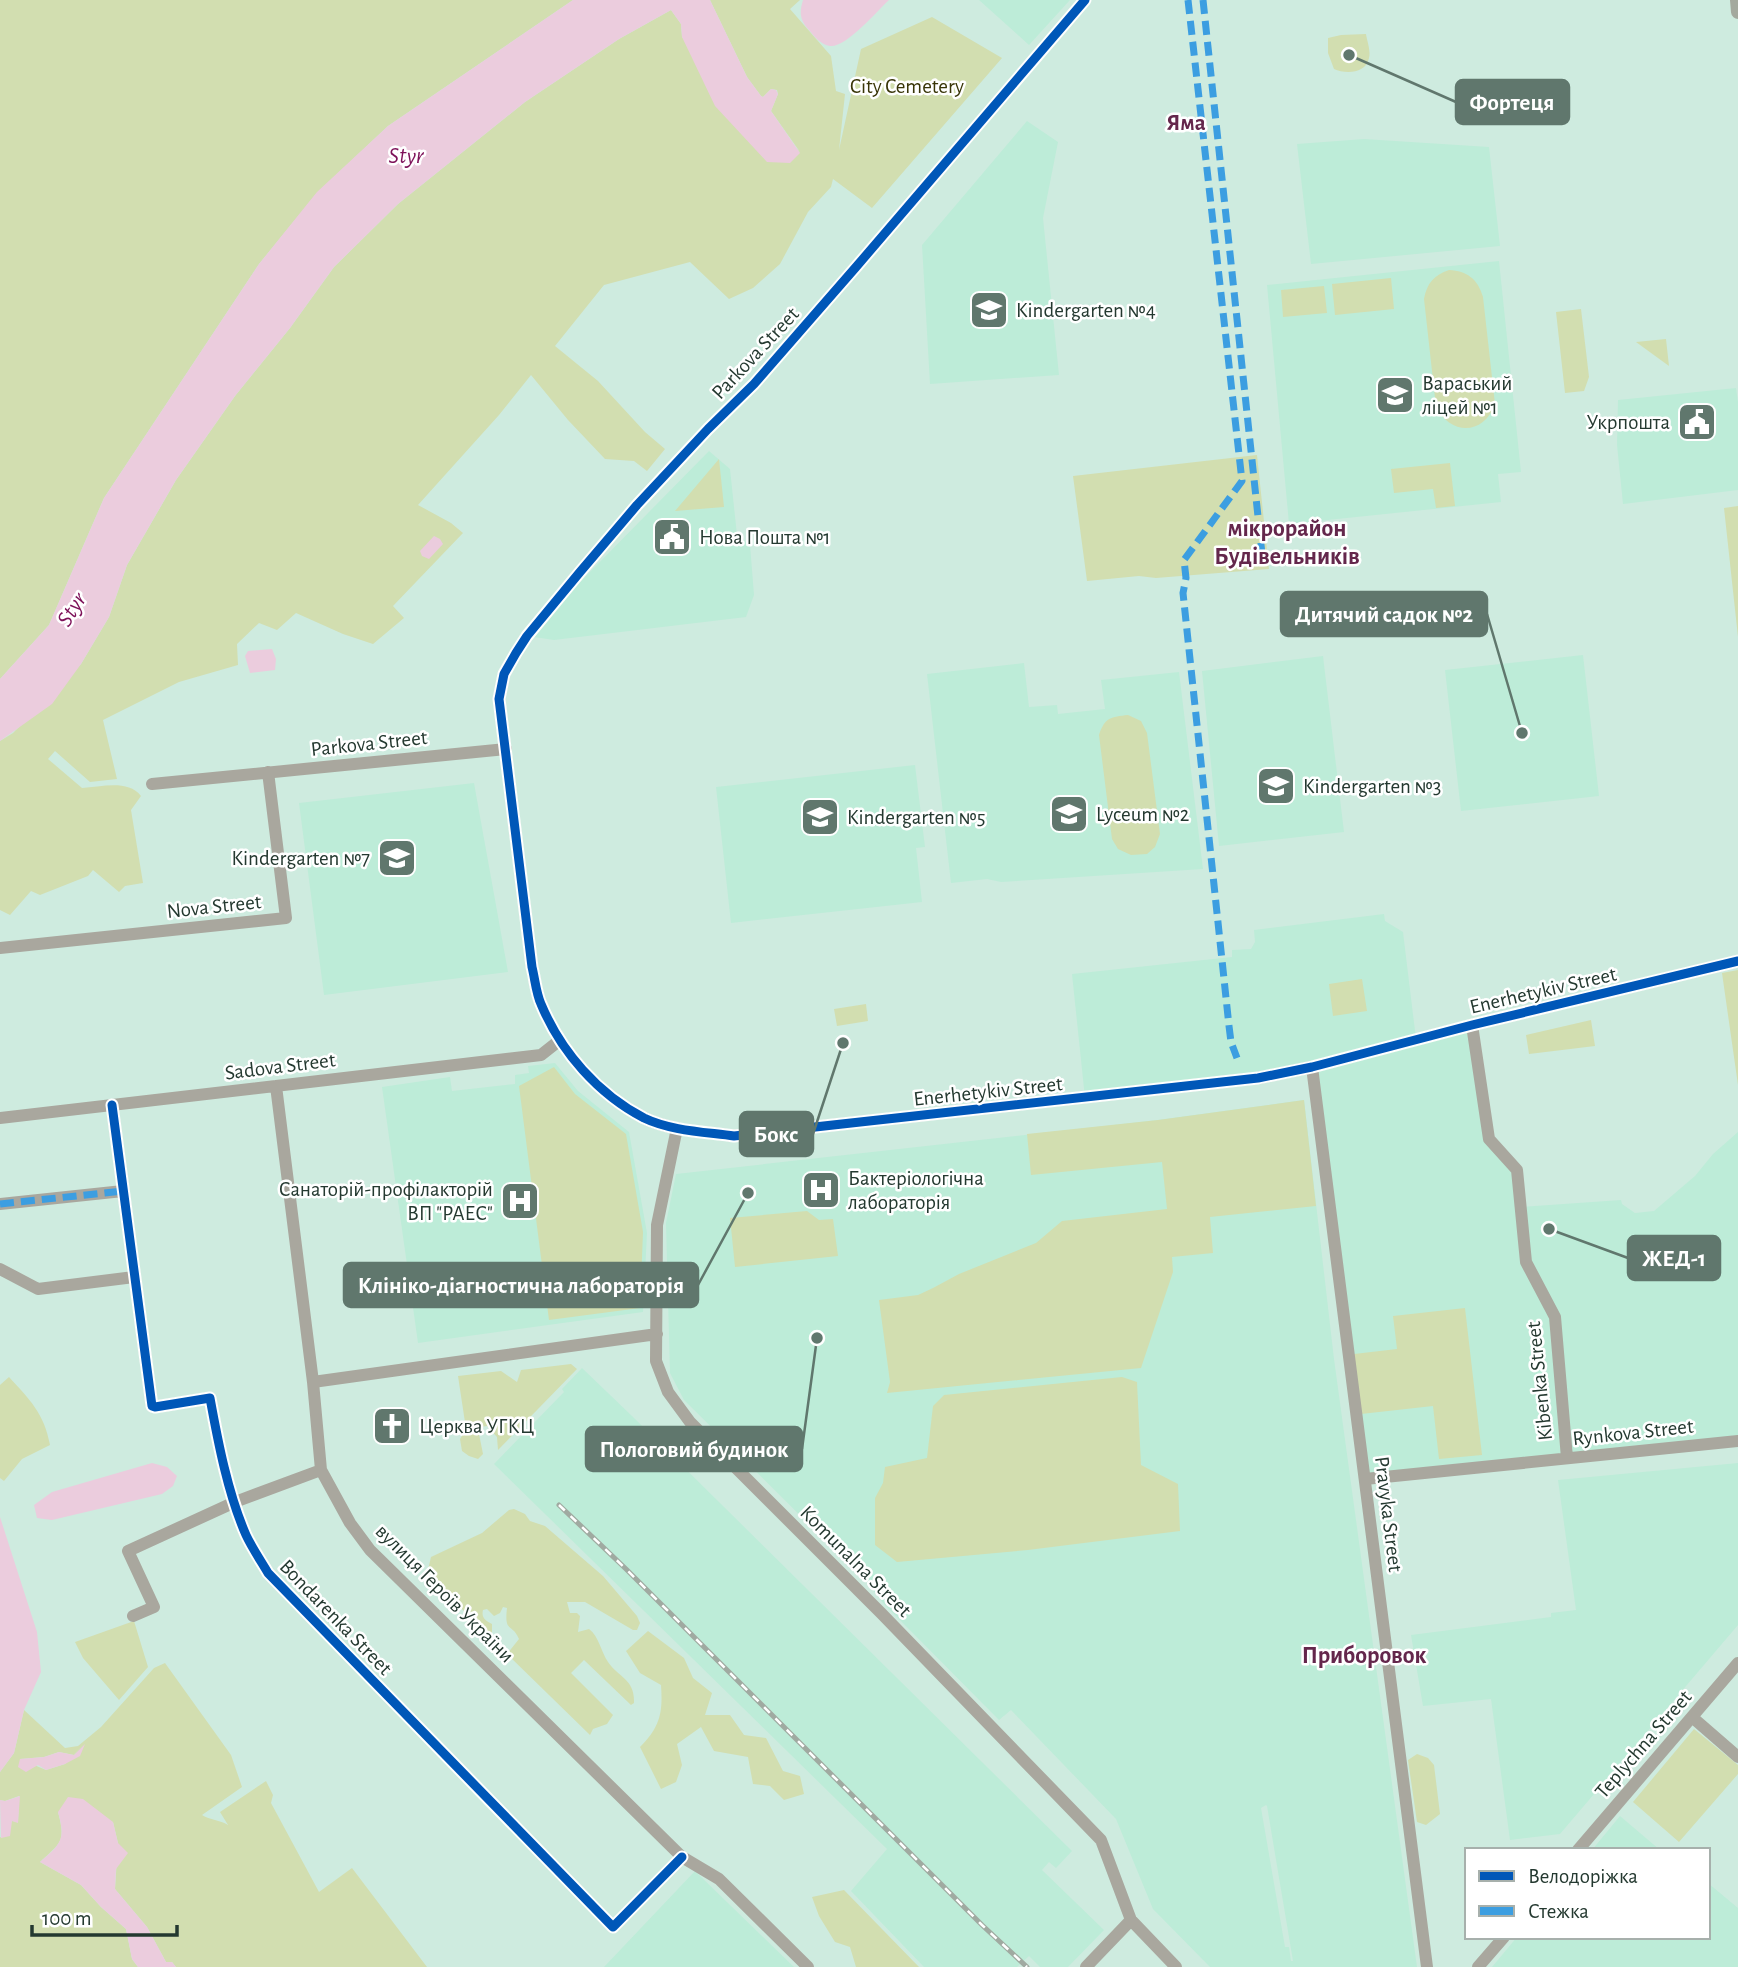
<svg xmlns="http://www.w3.org/2000/svg" width="1738" height="1967" viewBox="0 0 1738 1967" font-family="'Alegreya Sans',sans-serif">
  <style>
    .built { fill: #bdecd8; fill-rule: evenodd }
    .green { fill: #d2deb0; fill-rule: evenodd }
    .water { fill: #ebccdd }
    .lines { fill: none; stroke-linecap: round; stroke-linejoin: round }
    .minor { stroke: #a9a79e; stroke-width: 12 }
    .major { stroke: #a4a99e; stroke-width: 14 }
    .rail-casing { stroke: #a0aaa1; stroke-width: 5 }
    .rail { stroke: #fff; stroke-width: 2.5; stroke-dasharray: 8; stroke-linecap: butt }
    .quiet { stroke: #3c9ee1; stroke-width: 7; stroke-dasharray: 14 7; stroke-linecap: butt }
    .cycleway-casing { stroke: #fff; stroke-width: 13 }
    .cycleway { stroke: #0057b8; stroke-width: 9 }
    .labels { text-anchor: middle; stroke-width: 5; stroke-linejoin: round; paint-order: stroke }
    .park-label { font-size: 21px; fill: #383507; stroke: #fff }
    .poi-label { font-size: 21px; fill: #243930; stroke: #fff; text-anchor: start }
    .street-label { font-size: 21px; fill: #243930; stroke: #fff }
    .neighbourhood-label { font-size: 23px; font-weight: bold; fill: #64274c; stroke: #fff }
    .water-label { font-size: 23px; font-style: italic; fill: #7d1159; stroke: #fff }
    .quarter-label { font-size: 24px; font-weight: bold; fill: #64274c; stroke: #fff }
    .leader { fill: none; stroke: #60776d; stroke-width: 2.5 }
    .callout-dot { fill: #60776d; stroke: #fff; stroke-width: 2.5 }
    .callout { fill: #60776d; stroke: #60776d; stroke-width: 2.5 }
    .callout-label { font-size: 23px; text-anchor: middle; font-weight: bold; fill: #fff }
  </style>
  <rect width="100%" height="100%" fill="#ceebdf"/>
  <path class="built" d="M979,0H1070L1029,45Z
    M1027,121L1058,142L1043,218L1059,375L930,384L922,245Z
    M1364,139L1489,147L1500,246L1311,264L1297,144Z
    M1499,261L1521,472L1498,474L1501,502L1289,524L1267,285Z
    M1736,388L1738,402V490L1623,504L1617,445L1618,400Z
    M709,451L730,469L737,535L750,545L754,595L746,617L554,640L527,636Z
    M1583,655L1599,796L1461,811L1445,670Z
    M1323,656L1344,832L1219,846L1202,671Z
    M1024,663L1029,707L1057,705L1058,714L1105,709L1101,680L1179,672L1203,869L1001,882L987,879L951,883L927,674Z
    M915,765L925,847L916,848L922,902L731,923L716,787Z
    M474,783L508,972L324,995L299,803Z
    M1384,914L1385,921L1403,932L1416,1039L1472,1025L1489,1139L1517,1170L1521,1207L1621,1200L1622,1204L1635,1213L1654,1211L1695,1176L1713,1154L1738,1132V1441L1365,1479L1312,1067L1085,1098L1072,974L1232,957V950L1251,949L1255,942L1254,930Z
    M555,1063L578,1091L629,1132L647,1233L643,1312L418,1343L382,1087L450,1077L452,1091L515,1084V1075L529,1073L528,1066Z
    M1304,1100L1334,1359L1417,1967H1210L1153,1909L1116,1819L1011,1710L999,1720L884,1604L865,1580L684,1400L670,1373L666,1223L676,1174L1158,1120ZM1266,1805L1267,1806L1293,1961H1291L1289,1947H1285L1261,1808Z
    M582,1368L632,1416L1072,1851L1056,1868L1049,1862L1042,1870L1104,1930L1068,1967H1040L1029,1956L1017,1967H924L851,1891L887,1849L494,1464L564,1392L562,1389Z
    M1738,1463V1625L1560,1834L1510,1840L1491,1699L1423,1706L1411,1635L1551,1617V1613L1576,1610L1558,1480Z
    M1620,1816L1660,1850H1592Z
    M695,1871L794,1967H604Z
    M1708,1883L1738,1908V1967H1492L1517,1937H1708Z"/>
  <path class="green" d="M0,0H573L388,126L317,193L259,264L104,498L49,625L0,679Z
    M710,0H800L790,9L831,56L836,91L845,94L839,150L861,49L932,17L1002,58L872,208L833,179L831,187L808,212L780,264L753,288L729,299L690,262L604,285L555,346L598,381L645,432L665,449L647,471L634,461L605,459L568,420L531,375L499,415L418,505L451,523L463,533L393,606L404,618L373,644L343,634L296,613L277,630L259,623L237,644L238,665L179,682L103,720L117,779L90,782L55,751L48,759L82,788C101,787 128,779 141,796L131,810L143,883L125,886L119,892L93,870L88,876L40,895L31,891L10,915L0,910V741L13,733L81,664L109,617L127,565L176,480L235,396L290,328L334,267L398,204L525,102L619,39L671,10L681,24L682,37L800,152L771,111L778,94L777,90L771,89L763,97L761,96L747,77Z
    M1366,34C1367,41 1371,51 1369,58C1366,74 1345,74 1334,69L1328,53V38L1341,35Z
    M1449,270C1467,271 1478,279 1483,297L1495,404C1484,435 1451,436 1436,407L1424,299C1427,283 1434,275 1449,270Z
    M1391,278L1394,309L1335,315L1332,284Z
    M1324,286L1327,313L1283,317L1281,290Z
    M1581,309L1589,377L1584,391L1565,393L1556,312Z
    M1666,339L1669,366L1636,342Z
    M1257,455L1269,569L1156,578L1139,576L1087,581L1073,476Z
    M719,459L724,507L675,511Z
    M1450,463L1455,506L1436,508L1433,489L1394,493L1391,469Z
    M1738,506V637L1724,508Z
    M1128,715L1141,721L1147,733L1160,834L1155,847L1147,854L1131,855L1118,849L1112,839L1099,735C1105,717 1111,717 1128,715Z
    M1738,970V1085L1722,973Z
    M1362,979L1367,1011L1333,1016L1329,984Z
    M866,1004L868,1021L837,1026L834,1009Z
    M1591,1020L1595,1046L1529,1054L1526,1035Z
    M554,1067L575,1094L626,1134L643,1232L640,1308L549,1320L519,1086Z
    M1304,1100L1316,1206L1210,1217L1213,1253L1172,1257L1173,1272L1141,1368L887,1393L890,1382L879,1300L918,1295L933,1288L959,1274L1036,1243L1062,1221L1167,1209L1162,1162L1031,1175L1027,1134L1158,1120Z
    M807,1211L819,1220L833,1219L838,1256L735,1267L730,1218Z
    M1465,1308L1482,1455L1439,1459L1433,1406L1361,1414L1354,1354L1397,1349L1393,1316Z
    M571,1364L577,1369L498,1450L497,1437L487,1426L481,1427L479,1434L483,1454L478,1459L469,1456L462,1451L460,1439L466,1429L458,1376L501,1371L517,1382L521,1370Z
    M9,1377C30,1400 44,1413 50,1445L22,1459L4,1481L0,1478V1385Z
    M1122,1377L1137,1382L1141,1465L1178,1484L1180,1531L1028,1550L897,1562L875,1545V1498L883,1483L885,1467L927,1458L933,1406L944,1395Z
    M514,1509L525,1514L530,1521L545,1526L603,1576L637,1616L640,1623L637,1630H633L585,1602H567L570,1613H577L580,1616L578,1632L589,1629C599,1636 601,1652 608,1662C619,1678 635,1679 634,1703L631,1705L584,1660L571,1673L613,1715L607,1724L593,1729L590,1735L507,1654L519,1639C512,1622 504,1634 507,1608L503,1607L500,1613L494,1616L487,1609L483,1610C481,1618 486,1621 492,1624V1634L489,1636L427,1574L431,1557L482,1533L509,1510Z
    M134,1621L148,1667L119,1700L83,1658L75,1642Z
    M648,1631L684,1658L693,1678L712,1693L705,1715H730L744,1735L766,1738L783,1771L800,1776L804,1794L784,1800L770,1786L753,1784L748,1757L714,1751L701,1727L677,1744L682,1765L676,1782L661,1789L640,1747C660,1727 663,1713 661,1685L640,1673L626,1651Z
    M165,1663L231,1755L242,1787L202,1815C210,1820 220,1820 228,1825L220,1812L266,1781L273,1795L271,1803L319,1892L352,1868L427,1967H176L172,1962H166L147,1927L115,1889L118,1843L113,1822L58,1812C66,1842 61,1842 40,1862L81,1885L101,1907L126,1929L132,1959L138,1967H0V1837L2,1838L12,1821L18,1822L19,1796L5,1801L0,1800V1772L14,1753L24,1710L65,1748L78,1746L101,1727L154,1668ZM83,1745L65,1764L46,1770L20,1759L44,1757L59,1752L74,1755Z
    M1694,1729L1738,1765V1774L1679,1842L1633,1802Z
    M1417,1754L1428,1758L1434,1765L1440,1814L1426,1825L1417,1822L1408,1760Z
    M844,1890L919,1967H856L850,1947L835,1942L819,1916L812,1897Z"/>
  <path class="water" d="M573,0H710L747,77L761,96L763,97L771,89L776,90L778,94L771,111L800,153L790,163L767,162L715,106L682,37L681,24L671,10L619,39L525,102L398,204L334,267L290,328L235,396L176,480L127,565L109,617L81,664L52,704L0,741V679L49,625L104,498L259,264L317,192L388,126Z
    M803,0H889C877,11 846,48 830,46C821,45 814,36 809,30C800,20 799,13 803,0Z
    M434,536L440,539L443,544L429,559L422,556L420,551Z
    M272,649L276,659L275,670L250,673L245,656L248,651Z
    M152,1463L167,1467L177,1476L173,1486L162,1494L52,1520L37,1518L34,1505L52,1492Z
    M0,1517L37,1632L41,1672L24,1710L14,1753L0,1772Z
    M85,1744L80,1756L65,1764L46,1770L38,1765L26,1772L18,1767L20,1759L44,1757L59,1752L74,1755Z
    M20,1796L18,1823L12,1821L10,1836L1,1838L0,1800L5,1801Z
    M68,1797L83,1799L113,1822L118,1843L128,1853L116,1869L115,1889L147,1927L166,1962H172L176,1967H138L132,1959L126,1929L101,1907L81,1885L40,1862C61,1844 66,1840 58,1812Z"/>
  <g class="lines">
    <path class="minor" d="M1085,0L856,267L754,384L708,429L637,505L580,572L527,636L516,653L504,674L499,699L532,967C535,979 536,993 541,1004C561,1052 598,1094 644,1118C671,1131 706,1132 734,1136L1258,1078L1312,1067L1472,1025L1738,961
      M152,784L506,749
      M0,948L286,918L268,772
      M1472,1025L1489,1139L1517,1170L1526,1262L1555,1317L1567,1458
      M1312,1067L1427,1967
      M276,1086L313,1382L321,1470L350,1523L370,1550L682,1857L719,1879L808,1967
      M112,1105L152,1406L155,1407L210,1398C218,1442 228,1494 246,1535C252,1548 261,1561 268,1573L613,1927L682,1857
      M0,1118L541,1055L560,1040
      M677,1128L657,1225L656,1361L668,1392L690,1422L881,1613L1101,1840L1131,1920L1176,1967
      M0,1204L123,1191
      M0,1269L38,1289L134,1277
      M313,1382L657,1334
      M1365,1479L1738,1441
      M133,1616L154,1607L128,1551L235,1502L321,1470
      M1692,1717L1738,1757
      M1578,1850L1738,1663
      M1086,1967L1131,1920
      M1478,1967L1504,1937"/>
    <path class="major" d="M1737,0L1738,12"/>
    <defs>
      <path id="rail" d="M559,1505L626,1569L982,1925L1027,1967"/>
    </defs>
    <use href="#rail" class="rail-casing"/>
    <use href="#rail" class="rail"/>
    <path class="quiet" d="M1188,0L1242,481L1184,560L1186,578L1183,593L1229,1026L1231,1042L1237,1058
      M1203,0L1262,554
      M0,1204L123,1191"/>
    <defs>
      <path id="cycleway" d="M1085,0L856,267L754,384L708,429L637,505L580,572L527,636L516,653L504,674L499,699L532,967C535,979 536,993 541,1004C561,1052 598,1094 644,1118C671,1131 706,1132 734,1136L1258,1078L1312,1067L1472,1025L1738,961
        M112,1105L152,1406L155,1407L210,1398C218,1442 228,1494 246,1535C252,1548 261,1561 268,1573L613,1927L682,1857"/>
    </defs>
    <use href="#cycleway" class="cycleway-casing"/>
    <use href="#cycleway" class="cycleway"/>
  </g>
  <defs>
    <symbol id="school-square" viewBox="-11 -11 22 22"><rect x="-9" y="-9" width="18" height="18" rx="4" fill="#60776d" stroke="#fff"/><path d="M0-5L7-2L0 1L-7-2ZM-4 1L0 2.5L4 1V4Q0 6-4 4Z" fill="#fff"/></symbol>
    <symbol id="civic-square" viewBox="-11 -11 22 22"><rect x="-9" y="-9" width="18" height="18" rx="4" fill="#60776d" stroke="#fff"/><path d="M-.6-6.5H3V-4.5H.6V-3L4-1V1h2V6H-6V1h2V-1L-.6-3ZM-1.2 2.5V6h2.4V2.5Z" fill="#fff"/></symbol>
    <symbol id="hospital-square" viewBox="-11 -11 22 22"><rect x="-9" y="-9" width="18" height="18" rx="4" fill="#60776d" stroke="#fff"/><path d="M-5-5h3v3.5h4V-5h3V5h-3V1.5h-4V5h-3Z" fill="#fff"/></symbol>
    <symbol id="church-square" viewBox="-11 -11 22 22"><rect x="-9" y="-9" width="18" height="18" rx="4" fill="#60776d" stroke="#fff"/><path d="M-1.2-6h2.4v3.5h3.3v2.4h-3.3V6h-2.4V-.1h-3.3v-2.4h3.3Z" fill="#fff"/></symbol>
  </defs>
  <g fill-rule="evenodd">
    <use href="#school-square" x="967" y="288" width="44" height="44"/>
    <use href="#school-square" x="1373" y="373" width="44" height="44"/>
    <use href="#civic-square" x="1675" y="400" width="44" height="44"/>
    <use href="#civic-square" x="650" y="515" width="44" height="44"/>
    <use href="#school-square" x="1254" y="764" width="44" height="44"/>
    <use href="#school-square" x="1047" y="792" width="44" height="44"/>
    <use href="#school-square" x="798" y="795" width="44" height="44"/>
    <use href="#school-square" x="375" y="836" width="44" height="44"/>
    <use href="#hospital-square" x="799" y="1168" width="44" height="44"/>
    <use href="#hospital-square" x="498" y="1179" width="44" height="44"/>
    <use href="#church-square" x="370" y="1404" width="44" height="44"/>
  </g>
  <g class="labels">
    <g class="park-label">
      <text x="907" y="93">City Cemetery</text>
    </g>
    <g class="poi-label">
      <text x="1016" y="317">Kindergarten №4</text>
      <text x="1422" y="390">Вараський<tspan x="1422" dy="24">ліцей №1</tspan></text>
      <text x="1670" y="429" text-anchor="end">Укрпошта</text>
      <text x="699" y="544">Нова Пошта №1</text>
      <text x="1303" y="793">Kindergarten №3</text>
      <text x="1096" y="821">Lyceum №2</text>
      <text x="847" y="824">Kindergarten №5</text>
      <text x="370" y="865" text-anchor="end">Kindergarten №7</text>
      <text x="848" y="1185">Бактеріологічна<tspan x="848" dy="24">лабораторія</tspan></text>
      <text x="493" y="1196" text-anchor="end">Санаторій-профілакторій<tspan x="493" dy="24">ВП "РАЕС"</tspan></text>
      <text x="419" y="1433">Церква УГКЦ</text>
    </g>
    <g class="street-label">
      <text transform="translate(755 353) rotate(-47)" y="7">Parkova Street</text>
      <text transform="translate(369 743) rotate(-6)" y="7">Parkova Street</text>
      <text transform="translate(214 906) rotate(-6)" y="7">Nova Street</text>
      <text transform="translate(1543 990) rotate(-13)" y="7">Enerhetykiv Street</text>
      <text transform="translate(280 1066) rotate(-7)" y="7">Sadova Street</text>
      <text transform="translate(988 1091) rotate(-6)" y="7">Enerhetykiv Street</text>
      <text transform="translate(1539 1381) rotate(-96)" y="7">Kibenka Street</text>
      <text transform="translate(1633 1432) rotate(-6)" y="7">Rynkova Street</text>
      <text transform="translate(1389 1514) rotate(83)" y="7">Pravyka Street</text>
      <text transform="translate(856 1561) rotate(45)" y="7">Komunalna Street</text>
      <text transform="translate(445 1593) rotate(45)" y="7">вулиця Героїв України</text>
      <text transform="translate(336 1617) rotate(46)" y="7">Bondarenka Street</text>
      <text transform="translate(1643 1744) rotate(-49)" y="7">Teplychna Street</text>
    </g>
    <g class="neighbourhood-label">
      <text x="1186" y="130">Яма</text>
    </g>
    <g class="water-label">
      <text x="406" y="163">Styr</text>
      <text transform="translate(71 609) rotate(-58)" y="8">Styr</text>
    </g>
    <g class="quarter-label">
      <text x="1287" y="536">мікрорайон<tspan x="1287" dy="28">Будівельників</tspan></text>
      <text x="1364" y="1663">Приборовок</text>
    </g>
  </g>
  <path class="leader" d="M1349 55L1456 102M1522 733L1487 614M843 1043L813 1134M1549 1229L1628 1258M748 1193L698 1285M817 1338L802 1449"/>
  <g class="callout-dot">
    <circle cx="1349" cy="55" r="7"/>
    <circle cx="1522" cy="733" r="7"/>
    <circle cx="843" cy="1043" r="7"/>
    <circle cx="1549" cy="1229" r="7"/>
    <circle cx="748" cy="1193" r="7"/>
    <circle cx="817" cy="1338" r="7"/>
  </g>
  <g class="callout">
    <rect x="1456" y="80" width="113" height="44" rx="7"/>
    <rect x="1281" y="592" width="206" height="44" rx="7"/>
    <rect x="740" y="1112" width="73" height="44" rx="7"/>
    <rect x="1628" y="1236" width="92" height="44" rx="7"/>
    <rect x="344" y="1263" width="354" height="44" rx="7"/>
    <rect x="586" y="1427" width="216" height="44" rx="7"/>
  </g>
  <g class="callout-label">
    <text x="1512" y="110">Фортеця</text>
    <text x="1384" y="622">Дитячий садок №2</text>
    <text x="776" y="1142">Бокс</text>
    <text x="1674" y="1266">ЖЕД-1</text>
    <text x="521" y="1293">Клініко-діагностична лабораторія</text>
    <text x="694" y="1457">Пологовий будинок</text>
  </g>
  <rect x="1465" y="1848" width="245" height="91" fill="#ffffff" stroke="#a7b0ac" stroke-width="2"/>
  <rect x="1479" y="1871" width="35" height="10" fill="#0057b8" stroke="#a7b0ac" stroke-width="2"/>
  <text x="1528" y="1883" font-size="21" fill="#243930">Велодоріжка</text>
  <rect x="1479" y="1906" width="35" height="10" fill="#3c9ee1" stroke="#a7b0ac" stroke-width="2"/>
  <text x="1528" y="1918" font-size="21" fill="#243930">Стежка</text>
  <path d="M32 1925v10h145v-10" fill="none" stroke="#243930" stroke-width="3.5"/>
  <text x="42" y="1925" font-size="21" fill="#243930" stroke="#ffffff" stroke-width="5" paint-order="stroke">100 m</text>
</svg>
